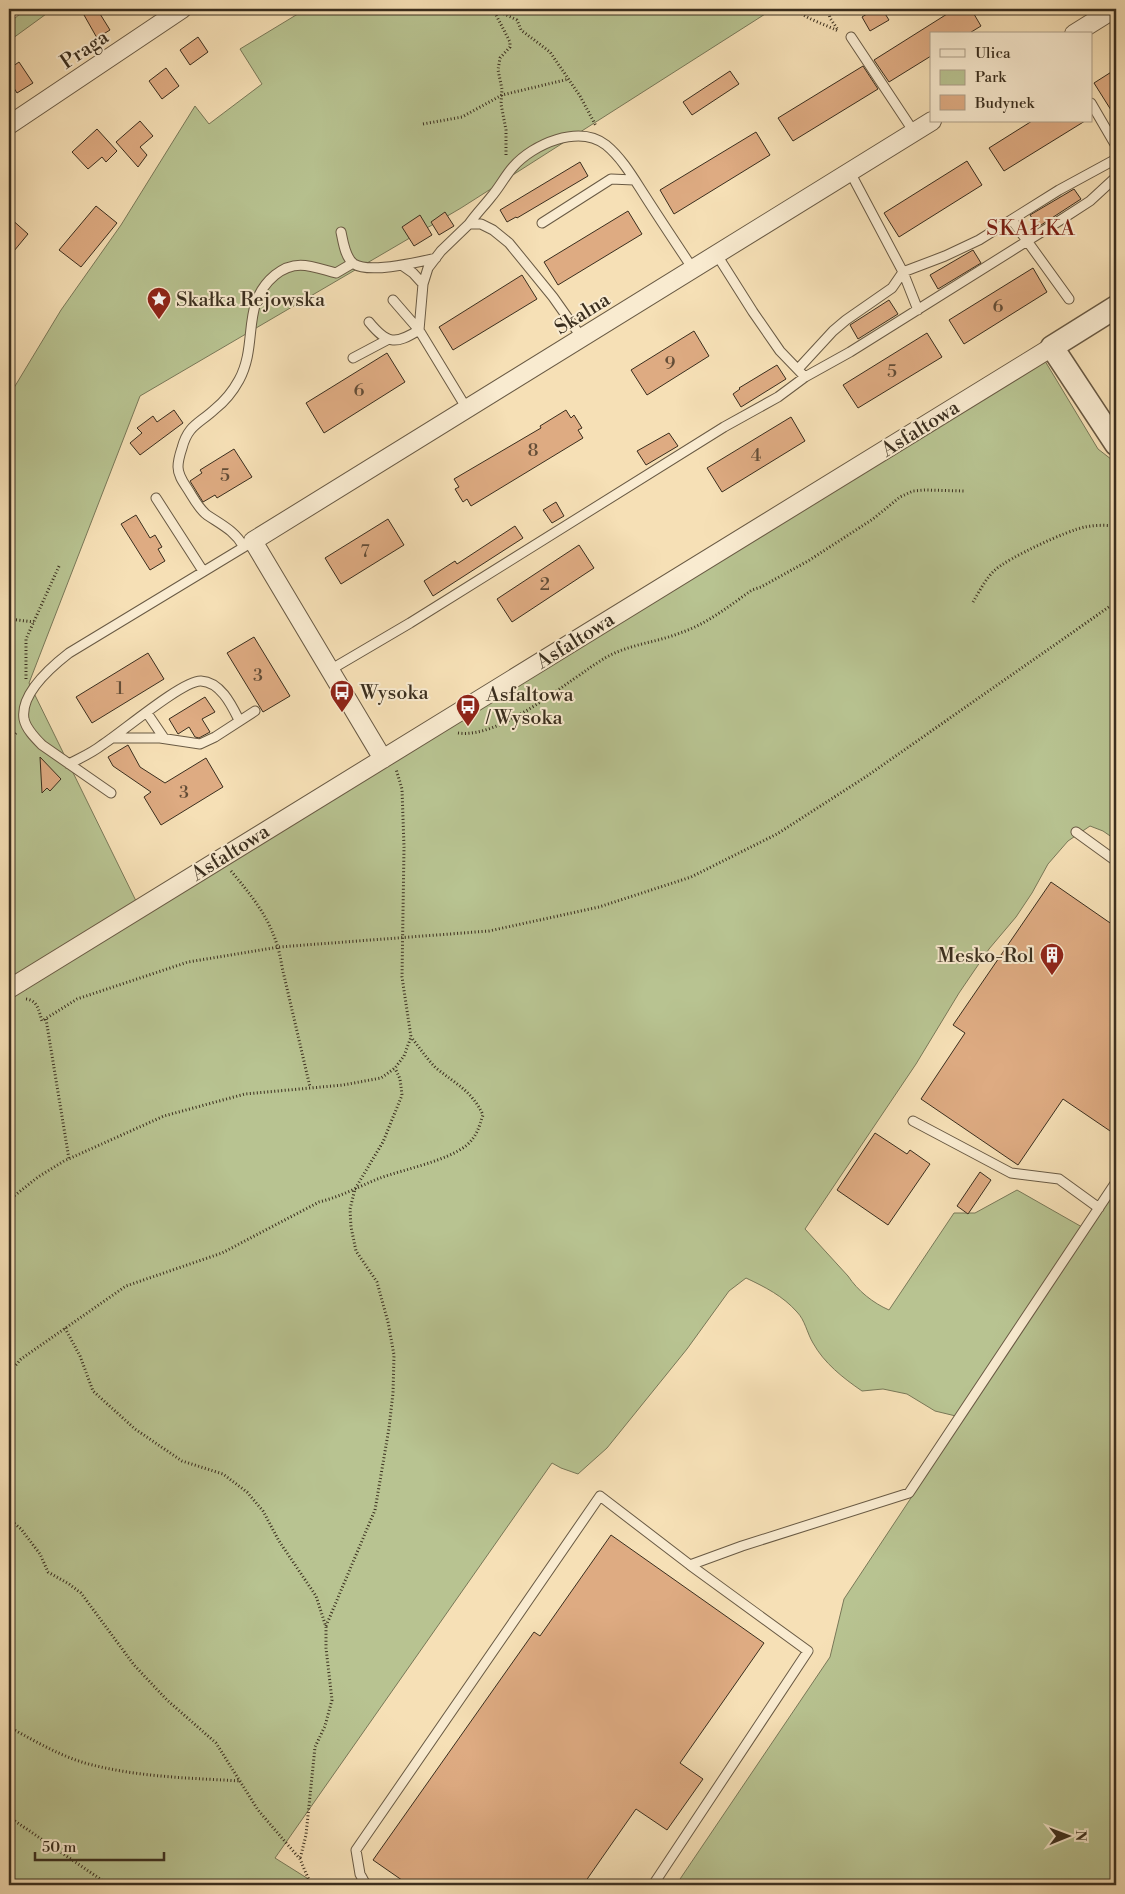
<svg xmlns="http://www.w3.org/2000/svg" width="1125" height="1894" viewBox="0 0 1125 1894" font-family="'Libre Bodoni',serif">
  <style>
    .green { fill: #b8c391; stroke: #797858 }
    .building { fill: #deab82; stroke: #3a2e1e }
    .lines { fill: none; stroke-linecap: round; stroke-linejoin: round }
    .service-casing { stroke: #695a44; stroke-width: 11 }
    .minor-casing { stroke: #695a44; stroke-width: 20 }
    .tertiary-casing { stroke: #695a44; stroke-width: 25 }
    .path { stroke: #3a2e1e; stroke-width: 3; stroke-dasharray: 1 2.5; stroke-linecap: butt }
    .service { stroke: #f9ebd0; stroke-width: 9 }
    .minor { stroke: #f9ebd0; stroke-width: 18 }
    .tertiary { stroke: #f9ebd0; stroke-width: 22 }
    .rail { stroke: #3a2e1e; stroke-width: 4; stroke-dasharray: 9 9; stroke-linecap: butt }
    .labels { text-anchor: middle; stroke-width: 4; stroke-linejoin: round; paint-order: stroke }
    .number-label { font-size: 18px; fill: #634d37 }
    .street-label { font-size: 20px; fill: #3a2e1e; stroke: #f9ebd0 }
    .poi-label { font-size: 20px; fill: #3a2e1e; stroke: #f9ebd0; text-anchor: start }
    .neighbourhood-label { font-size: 21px; letter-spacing: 1px; fill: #7a1f14; stroke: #f9ebd0 }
  </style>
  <rect width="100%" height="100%" fill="#f6e0b6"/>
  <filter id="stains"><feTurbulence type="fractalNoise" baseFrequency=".004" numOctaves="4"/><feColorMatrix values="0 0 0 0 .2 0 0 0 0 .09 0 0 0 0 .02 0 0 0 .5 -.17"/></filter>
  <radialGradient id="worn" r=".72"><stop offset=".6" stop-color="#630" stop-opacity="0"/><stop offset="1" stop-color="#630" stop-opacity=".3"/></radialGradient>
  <path class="green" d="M26,9H53L9,41V23Z
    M306,9H773L461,208L140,396L29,683L138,905L1039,351L1098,449L1116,463V840L1103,831L1090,826L1068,841L1048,864L1032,893L1016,917L989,949L959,993L916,1064L805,1229L848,1276C858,1291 873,1303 889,1310L954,1213H975L1017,1190L1089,1231L1116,1190V1885H676L830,1657L844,1599L964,1418L935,1411L907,1394L883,1389L862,1391C843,1378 824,1363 813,1343C807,1333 805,1320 797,1312C783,1296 765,1287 746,1278L729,1291L687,1349L607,1448L578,1474L561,1468L552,1463L275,1858L318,1885H9V396L61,310L121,225L195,106L209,124L262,84L240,49Z"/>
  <path class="building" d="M94,9H97L110,30L97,38L84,15Z
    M875,9H882L889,20L870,31L862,17Z
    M955,9H971L981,26L968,34H931V56L889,82L874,60Z
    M198,37L208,52L190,65L180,50Z
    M19,62L33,83L17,93L9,80V69Z
    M863,66L878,89L793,141L778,118Z
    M166,68L179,86L162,99L149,81Z
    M1116,69V118L1094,83Z
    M730,71L739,84L692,115L683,102Z
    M140,121L153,136L140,147L147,155L138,167L116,142Z
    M1032,121H1085L1004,171L989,148Z
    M97,129L117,151L106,162L102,157L88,169L72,152Z
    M756,132L770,155L674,214L660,190Z
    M967,161L982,185L899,237L884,213Z
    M580,162L588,176L517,218L516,217L507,222L500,210Z
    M1074,189L1081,199L1038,227L1030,215Z
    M96,206L117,223L81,267L59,250Z
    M628,211L642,234L558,285L544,262Z
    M445,212L454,226L439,235L431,222Z
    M420,215L432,235L414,246L402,227Z
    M9,217L28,234L9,257Z
    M973,250L981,263L938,289L930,275Z
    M1033,268L1047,292L964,344L949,320Z
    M522,275L537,299L453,350L439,327Z
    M889,300L898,314L858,339L850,325Z
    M694,331L709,356L647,395L631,370Z
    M927,333L942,357L858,408L843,385Z
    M387,353L405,382L324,433L306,403Z
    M777,365L786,379L741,407L733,394L740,389L739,388Z
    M174,410L183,423L140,455L130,443L142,433L137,428L153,416L157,422Z
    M566,410L571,418L574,415L582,428L578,430L583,438L471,506L467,499L463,502L455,489L459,487L454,479L541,428L540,426Z
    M791,417L805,441L722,492L707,468Z
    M669,433L678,446L646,465L637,451Z
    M234,449L252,477L217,498L215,495L203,502L190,481L202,473L200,470Z
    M556,502L564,516L552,523L543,510Z
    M136,515L150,538L155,535L162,547L158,549L165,561L150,570L121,524Z
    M388,519L404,545L341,584L325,558Z
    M515,526L523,538L433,596L424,581L455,561L457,564Z
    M579,545L594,568L512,622L497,599Z
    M254,637L290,696L263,712L227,653Z
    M148,653L164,679L92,723L76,697Z
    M205,697L215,712L202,719L210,732L199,738L195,737L189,727L178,734L169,719Z
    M128,745L140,767L165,783L206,758L223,787L161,825L144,797L151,792L113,766L108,757Z
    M40,757L61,779L50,791L47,788L42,793Z
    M1051,882L1116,927V1135L1063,1099L1018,1165L921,1099L965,1033L953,1025Z
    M875,1133L907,1154L910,1150L930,1164L888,1225L837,1190Z
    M980,1172L991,1180L968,1214L957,1206Z
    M611,1535L764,1643L680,1763L703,1779L667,1830L636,1809L583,1885H409L373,1860L534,1632L540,1636Z"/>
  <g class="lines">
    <defs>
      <path id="service" d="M851,37L914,132
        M1091,103L1116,146
        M850,172L903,272L945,256L979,240L1059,190L1116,159
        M1012,220L1069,299
        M542,223L611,179L634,180
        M469,224C476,214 484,206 491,197C499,188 505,176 513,167C533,144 579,124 606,145C622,158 634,179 645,196C661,221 677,245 693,269
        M341,232C343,241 345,258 354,264C370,274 418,262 436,258
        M717,255L753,312L780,351L805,377
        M403,266L413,273L423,284
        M903,272L918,310
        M369,322C387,344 395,345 419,330L393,300
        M353,358L387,340
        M798,369L833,331L846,320L892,288L903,272
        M467,409L419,330L423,284L428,268L441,251L469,224H481L493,230L509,243L553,297L582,338
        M156,498L203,571
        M244,547C235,531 222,525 207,515C198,508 193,497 187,488C183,482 178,475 178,467C178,461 180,454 182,448C188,425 199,424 215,409C225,401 233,391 239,380C259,343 240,304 275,275C296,258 313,267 336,273L353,263
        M330,670L410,623L724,427L778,397L805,377L850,352L1056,223L1090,201L1116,177
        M147,713L164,738
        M113,738H160L200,744L215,737L255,711
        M69,764C80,758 92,753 102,745C121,733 183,680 201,681C221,682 232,706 239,720
        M111,793L42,745C35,738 26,729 24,719C20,694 51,667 69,653L249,544
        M1076,832L1116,861
        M913,1121L1011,1173L1059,1179L1099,1208
        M690,1565L742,1546L909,1493L1116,1182
        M366,1885L360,1874L356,1850L600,1496L690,1565L808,1651L653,1885"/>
      <path id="minor" d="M1074,34L1114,9
        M9,125L182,9
        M383,759L253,541L932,121
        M9,989L1052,347"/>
      <path id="tertiary" d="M1116,307L1052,347L1116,444"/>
    </defs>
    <use href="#service" class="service-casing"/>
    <use href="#minor" class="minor-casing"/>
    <use href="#tertiary" class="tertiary-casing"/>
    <path class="path" d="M493,9L510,42V47L500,58L498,70L502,89L501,104L506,130V156
      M494,9L517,20L521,30L550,52L580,96L596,126
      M796,9C805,19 825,24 838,31
      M828,9L830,18L838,30
      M423,124L462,117L502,95L569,79
      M973,602C979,592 986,578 995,570C1008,558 1068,530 1085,527C1095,525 1106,525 1116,526
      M9,619L34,622
      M26,679V639L60,564
      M458,733C502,739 568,680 605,658C629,644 655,643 680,633C707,624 729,606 752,590L761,587L808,561L873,519L900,497L913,491L925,490L964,491
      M9,742L16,733
      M231,871C257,902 276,926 282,967L310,1087
      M26,999C38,1000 39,1012 42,1021L77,999L188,962L279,947L489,931L599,907L691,877L777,834L867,776L1116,602
      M46,1019L69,1159
      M9,1200L38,1177L64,1161L164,1116L245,1094L343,1085L381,1078L395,1068L404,1056L411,1037L402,977L404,847L402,789L396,769
      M65,1328L80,1356L93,1391L135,1429L182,1461L223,1474L247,1492L263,1511L279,1541L316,1596L326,1627V1648L332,1700L325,1726L315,1747L306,1835L300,1859
      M9,1373L21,1359L126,1286L222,1253L319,1202C340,1197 360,1186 380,1178C405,1169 447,1161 467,1145C477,1136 479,1127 483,1115C472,1091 456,1084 436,1068C427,1059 419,1047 411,1037
      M9,1519L21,1529L40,1554L48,1572L69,1584L81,1593L134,1665L167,1700L216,1743L258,1810L300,1859L311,1885
      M326,1626L375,1510L389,1428L393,1393L394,1355L388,1322L377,1282L356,1251L351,1227L350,1209L355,1189L383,1142L402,1095L400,1079L395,1068
      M9,1727C33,1740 58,1755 85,1763C135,1777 189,1778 241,1781
      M9,1817L109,1885"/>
    <use href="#service" class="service"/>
    <use href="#minor" class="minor"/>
    <use href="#tertiary" class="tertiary"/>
    <path class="rail" d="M9,13L13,9"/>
  </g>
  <defs>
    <symbol id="sight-pin" viewBox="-11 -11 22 30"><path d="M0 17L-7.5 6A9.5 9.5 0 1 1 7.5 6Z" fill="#8f2418" stroke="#f9ebd0"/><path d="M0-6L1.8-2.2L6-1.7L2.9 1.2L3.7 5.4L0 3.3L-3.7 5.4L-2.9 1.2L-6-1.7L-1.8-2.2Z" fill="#fff"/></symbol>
    <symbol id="bus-pin" viewBox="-11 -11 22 30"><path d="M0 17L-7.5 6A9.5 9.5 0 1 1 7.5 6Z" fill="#8f2418" stroke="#f9ebd0"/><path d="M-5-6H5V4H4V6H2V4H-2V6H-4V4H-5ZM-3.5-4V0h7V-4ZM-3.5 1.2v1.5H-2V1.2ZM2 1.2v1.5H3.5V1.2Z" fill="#fff"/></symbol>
    <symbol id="building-pin" viewBox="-11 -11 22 30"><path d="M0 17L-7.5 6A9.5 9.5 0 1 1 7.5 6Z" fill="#8f2418" stroke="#f9ebd0"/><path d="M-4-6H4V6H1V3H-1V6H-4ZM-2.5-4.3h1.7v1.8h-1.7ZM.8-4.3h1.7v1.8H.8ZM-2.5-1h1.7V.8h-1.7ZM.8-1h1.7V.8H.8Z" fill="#fff"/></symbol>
  </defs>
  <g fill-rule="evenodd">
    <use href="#sight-pin" x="145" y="285" width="28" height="38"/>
    <use href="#bus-pin" x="328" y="678" width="28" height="38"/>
    <use href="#bus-pin" x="454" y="692" width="28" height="38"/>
    <use href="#building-pin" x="1038" y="941" width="28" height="38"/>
  </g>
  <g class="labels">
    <g class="number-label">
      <text x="998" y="312">6</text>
      <text x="670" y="369">9</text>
      <text x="892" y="377">5</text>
      <text x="359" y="396">6</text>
      <text x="533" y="456">8</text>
      <text x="756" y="461">4</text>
      <text x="225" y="481">5</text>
      <text x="365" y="557">7</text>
      <text x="545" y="590">2</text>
      <text x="258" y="681">3</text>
      <text x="120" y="694">1</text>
      <text x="184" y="798">3</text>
    </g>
    <g class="street-label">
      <text transform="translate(84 49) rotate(-34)" y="7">Praga</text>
      <text transform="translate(582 313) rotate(-32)" y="7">Skalna</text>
      <text transform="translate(920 428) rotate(-32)" y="7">Asfaltowa</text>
      <text transform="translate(575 640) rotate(-32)" y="7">Asfaltowa</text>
      <text transform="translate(230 852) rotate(-32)" y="7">Asfaltowa</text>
    </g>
    <g class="poi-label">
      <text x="176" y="306">Skałka Rejowska</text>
      <text x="360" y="699">Wysoka</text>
      <text x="486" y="701">Asfaltowa<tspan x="486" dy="23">/ Wysoka</tspan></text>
      <text x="1034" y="962" text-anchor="end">Mesko-Rol</text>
    </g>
    <g class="neighbourhood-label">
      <text x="1031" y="235">SKAŁKA</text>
    </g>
  </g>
  <rect width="1125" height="1894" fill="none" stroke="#f6e0b6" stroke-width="30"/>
  <rect x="10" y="10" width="1105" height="1874" fill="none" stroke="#3a2e1e" stroke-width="2.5"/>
  <rect x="15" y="15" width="1095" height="1864" fill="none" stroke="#3a2e1e"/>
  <rect x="930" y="32" width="162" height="90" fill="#f9ebd0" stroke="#ad9f89"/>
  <rect x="940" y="49" width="25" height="8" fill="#f9ebd0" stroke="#ad9f89"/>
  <text x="975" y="58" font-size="15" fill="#3a2e1e">Ulica</text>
  <rect x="940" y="70" width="25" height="15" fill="#b8c391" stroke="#ad9f89"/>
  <text x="975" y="82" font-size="15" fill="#3a2e1e">Park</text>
  <rect x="940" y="95" width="25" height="15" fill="#deab82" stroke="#ad9f89"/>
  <text x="975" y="108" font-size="15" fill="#3a2e1e">Budynek</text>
  <g transform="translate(1068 1836) rotate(89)" stroke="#f9ebd0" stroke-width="4" paint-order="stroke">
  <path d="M0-4L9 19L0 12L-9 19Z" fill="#3a2e1e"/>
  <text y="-8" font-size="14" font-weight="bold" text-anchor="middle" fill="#3a2e1e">N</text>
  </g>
  <path d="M35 1852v8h129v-8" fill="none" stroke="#3a2e1e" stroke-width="2.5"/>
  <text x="42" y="1852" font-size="15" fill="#3a2e1e" stroke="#f9ebd0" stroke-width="4" paint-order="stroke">50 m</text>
  <rect width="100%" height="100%" filter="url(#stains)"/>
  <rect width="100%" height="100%" fill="url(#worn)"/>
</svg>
